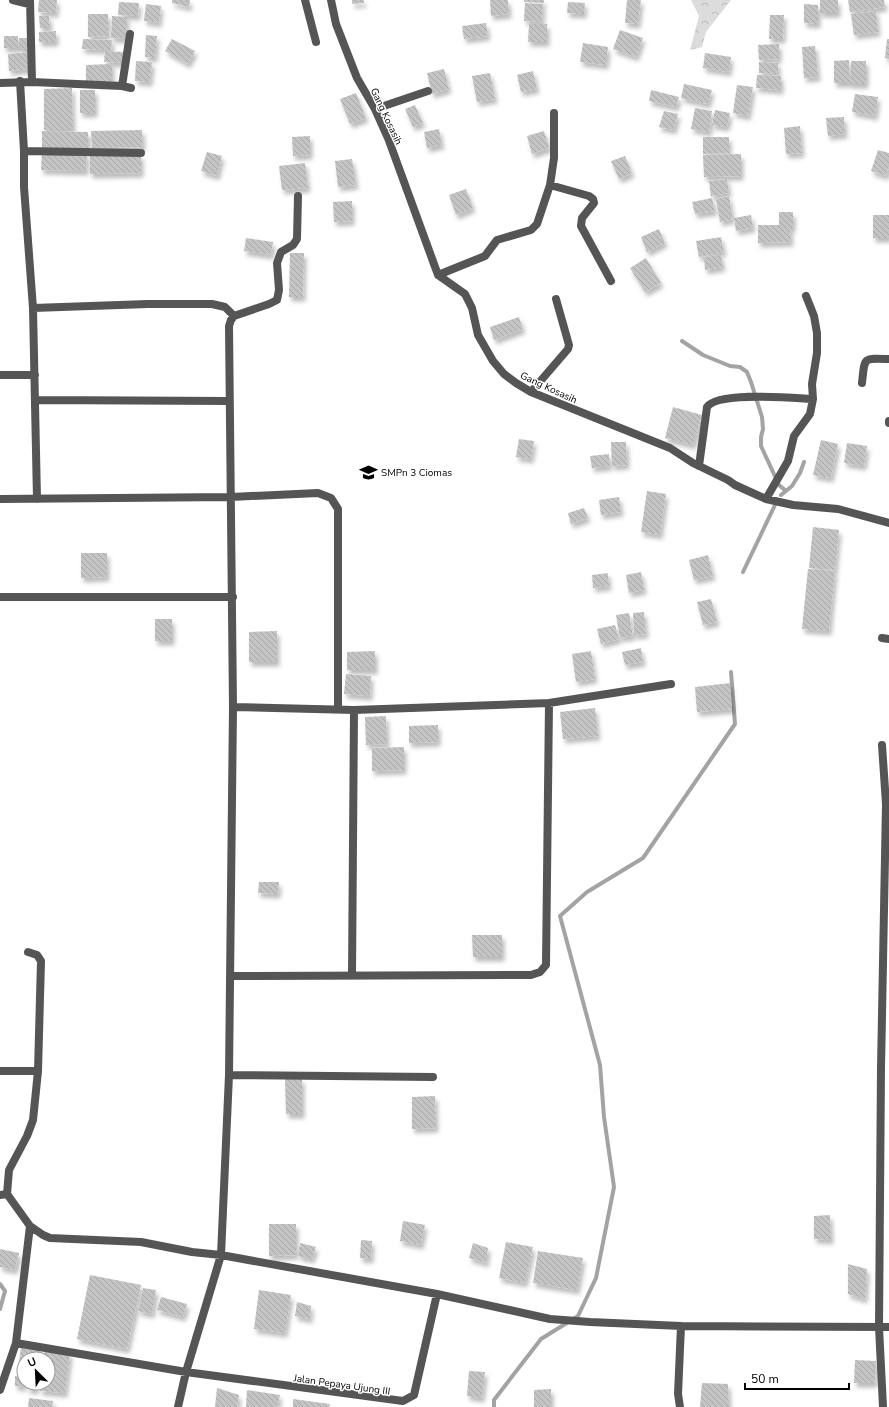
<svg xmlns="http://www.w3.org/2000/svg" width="889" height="1407" viewBox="0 0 889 1407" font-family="'Nunito Sans',sans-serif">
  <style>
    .forest { fill: url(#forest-crowns) }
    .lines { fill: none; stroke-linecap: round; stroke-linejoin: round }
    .stream { stroke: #a3a3a3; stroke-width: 4 }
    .building { fill: url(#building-back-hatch); filter: url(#shadow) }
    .street { stroke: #555; stroke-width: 8 }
    .labels { text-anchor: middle; stroke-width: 3; stroke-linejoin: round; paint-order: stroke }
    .street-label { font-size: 10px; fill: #000; stroke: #fff }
    .poi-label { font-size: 10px; fill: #000; stroke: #fff; text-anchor: start }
  </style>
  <defs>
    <pattern id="forest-crowns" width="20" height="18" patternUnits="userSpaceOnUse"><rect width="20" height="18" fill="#dcdcdc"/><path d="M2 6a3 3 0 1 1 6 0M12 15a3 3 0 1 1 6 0" fill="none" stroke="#bbb"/></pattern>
    <pattern id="building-back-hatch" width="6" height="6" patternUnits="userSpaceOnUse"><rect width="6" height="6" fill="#c4c4c4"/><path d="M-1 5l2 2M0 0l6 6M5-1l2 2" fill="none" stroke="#a7a7a7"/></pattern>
    <filter id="shadow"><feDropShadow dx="2.5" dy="4.5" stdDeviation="2" flood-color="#0004"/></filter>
  </defs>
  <rect width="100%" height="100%" fill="#fff"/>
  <path class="forest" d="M691,0H731L706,32L702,47L690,50L699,16Z"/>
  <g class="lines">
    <path class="stream" d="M682,341L703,355L730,366L740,367L747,372L751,382L762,417L763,429L761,437V446L779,485L786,491
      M781,495L792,486L800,473L804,462
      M743,572L775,505
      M0,1284L5,1291L0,1309
      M494,1407V1400L541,1339L578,1316L596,1278L614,1187L604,1117L600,1065L560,916L587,892L643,858L735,724L731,672"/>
  </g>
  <path class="building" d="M39,0H57L56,13L38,12Z
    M172,0H190L189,7L172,3Z
    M352,0H364V3L352,4Z
    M490,0H508L509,14L491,16Z
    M524,0H544V3L524,2Z
    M627,0H641L638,24L625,23Z
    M820,0H838V13H820Z
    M848,0H884L885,7L850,12Z
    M119,2L139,3L138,16L118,15Z
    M568,2L585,3L584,14L567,13Z
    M525,3L543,4L542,22L524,21Z
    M146,4L161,6L159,23L144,21Z
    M804,4L818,5V24L804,23Z
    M876,11L878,32L854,35L851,14Z
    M88,14H108V36L88,37Z
    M770,15H784L783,39H769Z
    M39,16H49L50,28H40Z
    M112,16L127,17L126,39L111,38Z
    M486,23L488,36L464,39L462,26Z
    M529,24H547V42H528Z
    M620,30L643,38L636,57L613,49Z
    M56,31V42H39V32Z
    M146,35L157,36L155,58L145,57Z
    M4,36H18V48H4Z
    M19,38H30V50H19Z
    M83,39L112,40L111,50L82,49Z
    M172,39L195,51L188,64L165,51Z
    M887,39H889V59L885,58Z
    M583,43L608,47L606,65L580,62Z
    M779,44V59L759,60L758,45Z
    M815,46L818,77L804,78L802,47Z
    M105,51L123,52V63L104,62Z
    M30,52L31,69L9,71L8,54Z
    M705,53L731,57L729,72L703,68Z
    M849,60L850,83H834V61Z
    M136,61L152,62L150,82L135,81Z
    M851,61H866V84H850Z
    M759,62L778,63V74L759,73Z
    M112,64V81L86,82V65Z
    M444,69L449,89L432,94L427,73Z
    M533,71L537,89L521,92L517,75Z
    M490,73L495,99L477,102L472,76Z
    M757,75L781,76V90L756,88Z
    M684,84L712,90L708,104L681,98Z
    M737,85L753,87L748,116L733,113Z
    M72,88L73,130H44V89Z
    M80,90H95V113H80Z
    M651,90L679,97L676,107L649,101Z
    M356,93L366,118L350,124L340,99Z
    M855,94L878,97L875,116L852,112Z
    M415,105L423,123L413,127L405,109Z
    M695,108L712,111L709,132L691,129Z
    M715,110L730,113L727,127L712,125Z
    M664,111L678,114L674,130L659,127Z
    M844,117L845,134L828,136L826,118Z
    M800,126L802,153L786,154L784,128Z
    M439,129L442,145L427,148L424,132Z
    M142,130L143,147L92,148L91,131Z
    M42,131L88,132V150L42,149Z
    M544,131L549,148L532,154L527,136Z
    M310,136V155L293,156L292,137Z
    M703,137H729V153L703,154Z
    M878,150L889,153V167L886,176L871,171Z
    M42,152L87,153L86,171L41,170Z
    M207,152L222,156L217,176L201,171Z
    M741,154V176L704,177L703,155Z
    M90,155H141V173L90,174Z
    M625,156L632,173L619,179L611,161Z
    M352,159L356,185L338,187L335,161Z
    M305,163L308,188L282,190L279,166Z
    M727,179L729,193L711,196L709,181Z
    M466,189L473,208L456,215L449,195Z
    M729,196L733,219L720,222L716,199Z
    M712,198L715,211L695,214L692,202Z
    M352,201V221L334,222L333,202Z
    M779,212H793V228H790L791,242L758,243V225H779Z
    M751,215L753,228L736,231L734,218Z
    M873,215H889V238H873Z
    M659,229L665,243L647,252L641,237Z
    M721,237L724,252L699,257L696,241Z
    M246,238L273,242L271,255L244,251Z
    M290,253H304L303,297H289Z
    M721,255L723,267L705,270L704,257Z
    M646,258L661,283L645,292L630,268Z
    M519,317L523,329L494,340L490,327Z
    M673,407L702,415L693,445L665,438Z
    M519,439L534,441L531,459L516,457Z
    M821,440L838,444L831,478L813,475Z
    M611,442H626L627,465L612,466Z
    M847,443L867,446L864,466L844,463Z
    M609,454L610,466L592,468L590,456Z
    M647,491L666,494L660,535L641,532Z
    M619,497L621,512L601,515L599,500Z
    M584,508L588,518L571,524L568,513Z
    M813,527L839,530L835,570L809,568Z
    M81,553H107V577L81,578Z
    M708,555L713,576L694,580L689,560Z
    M808,569L835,571L829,631L802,629Z
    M641,572L644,590L629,593L626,575Z
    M608,573L609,586L593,588L592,575Z
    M711,599L717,622L703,625L697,602Z
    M644,612L646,634L634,635L633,613Z
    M629,613L633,636L620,638L616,615Z
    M155,619H172V641H155Z
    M615,625L619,639L601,644L597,629Z
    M277,631V662H249V632Z
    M641,648L643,662L625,665L622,652Z
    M375,651V670H347V652Z
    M591,651L595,679L576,682L572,654Z
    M346,674L371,676L370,696L344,694Z
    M730,683L732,709L697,712L695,687Z
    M595,708L598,736L563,739L560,712Z
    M386,716L387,744L366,745L365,717Z
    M438,725V742L409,743V726Z
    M404,747V770L372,771V748Z
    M259,882H279L278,894L258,893Z
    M472,935H502V957H473Z
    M285,1079H302V1114H286Z
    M435,1096L436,1128L412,1129V1097Z
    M830,1215L831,1240L814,1239V1216Z
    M403,1221L425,1225L421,1245L400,1241Z
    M269,1224H296V1255L269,1256Z
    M361,1240L372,1241L371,1259L360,1258Z
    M506,1242L533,1247L525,1283L499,1278Z
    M300,1243L316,1247L312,1259L298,1256Z
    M473,1243L488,1248L486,1263L469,1258Z
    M0,1249L19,1253L15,1270L0,1267Z
    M538,1251L583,1258L577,1290L533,1283Z
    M848,1264L867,1269L865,1299L848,1294Z
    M90,1275L141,1285L127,1349L77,1339Z
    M143,1288L156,1290L152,1314L138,1311Z
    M259,1290L291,1295L285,1333L254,1329Z
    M161,1297L187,1304L183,1317L157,1310Z
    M297,1302L311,1306L310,1319L295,1316Z
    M21,1346L41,1348L39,1359H24V1372H18Z
    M45,1350L70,1353L65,1393L40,1391L41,1383H48V1359H44Z
    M855,1360L876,1361L875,1383H854Z
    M469,1371L485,1372L482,1398L467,1396Z
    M15,1376L24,1377V1387L15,1386Z
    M28,1383H37L36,1390L27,1389Z
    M702,1383L728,1384L729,1407H700Z
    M217,1388L239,1395L237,1407H215Z
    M551,1389V1407H534V1390Z
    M247,1390L280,1395L277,1407H246Z
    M29,1398L53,1401L52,1407H28Z
    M293,1399L330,1404L329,1407H293Z"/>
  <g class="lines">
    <path class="street" d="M13,0L29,4
      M30,0L32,82
      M305,0L316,42
      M331,0L336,24L357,78L375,109L388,138L438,275L465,294L472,308L478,335L493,361L504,374L516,383L531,392L670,448L693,463L728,480L735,485L766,499L793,505L838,509L889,523
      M20,81L24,151V187L33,308L37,499
      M0,83L32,82L122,86L131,88
      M122,86L130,34
      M375,109L428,91
      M24,151L141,153
      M550,185L554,158V113
      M438,275L485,256L497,240L531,230L537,224L550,185L589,196L593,199L594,203L582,218L581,226L611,281
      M33,308L148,304H212L225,307L234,316
      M0,375H35
      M862,383C865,357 862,358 889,359
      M531,392L568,349L569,345L556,299
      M35,400L229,401
      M889,421V423
      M699,466L707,407C718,391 793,398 813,399
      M0,499L231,497L318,493L331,498L338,509V709
      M766,499L788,461L794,436L810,414L813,399L812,384L817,353V333L814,316L806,296
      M0,597H233
      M882,638L889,639
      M233,707L354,710L549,703L671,684
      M882,745L886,804L881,1068L879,1327L883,1407
      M28,952L37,955L41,961L38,1071
      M352,975L354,710
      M230,976L531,975L540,972L546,965L549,703
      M0,1071H38L33,1120L27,1136L9,1170L7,1194
      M229,1075L433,1077
      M0,1195L7,1194L30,1226L16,1343L186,1372L403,1401L414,1395L437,1294
      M30,1226L43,1235L50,1238L141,1242L192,1252L221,1255L437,1294L550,1319L590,1322L681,1326L889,1327
      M0,1390L16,1343
      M178,1407L186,1372L221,1255L229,1075L233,707L229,326L231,320L234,316L269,304L277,300L279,290L277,263L281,252L293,245L297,239L298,196
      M680,1407L678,1394L681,1326"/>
  </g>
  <defs>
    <symbol id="school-bare" viewBox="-9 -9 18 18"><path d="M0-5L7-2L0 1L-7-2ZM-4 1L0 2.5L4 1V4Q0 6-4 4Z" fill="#000" stroke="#fff" stroke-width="2.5" paint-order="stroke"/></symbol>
  </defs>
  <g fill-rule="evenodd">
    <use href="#school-bare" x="356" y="460" width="25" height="25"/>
  </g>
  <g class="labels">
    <g class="street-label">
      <text transform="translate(387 116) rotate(65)" y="4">Gang Kosasih</text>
      <text transform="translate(549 387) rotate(25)" y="4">Gang Kosasih</text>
      <text transform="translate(342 1384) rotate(8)" y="4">Jalan Pepaya Ujung III</text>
    </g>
    <g class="poi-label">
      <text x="381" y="476">SMPn 3 Ciomas</text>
    </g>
  </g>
  <g transform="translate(36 1371) rotate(336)"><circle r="19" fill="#ffffff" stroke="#999999"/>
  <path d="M0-3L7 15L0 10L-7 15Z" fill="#000000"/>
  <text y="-6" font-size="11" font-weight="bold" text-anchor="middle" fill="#000000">U</text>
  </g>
  <path d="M745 1383v6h104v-6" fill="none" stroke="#000000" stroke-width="2"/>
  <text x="751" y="1383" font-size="12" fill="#000000" stroke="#ffffff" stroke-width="3" paint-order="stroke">50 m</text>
</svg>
